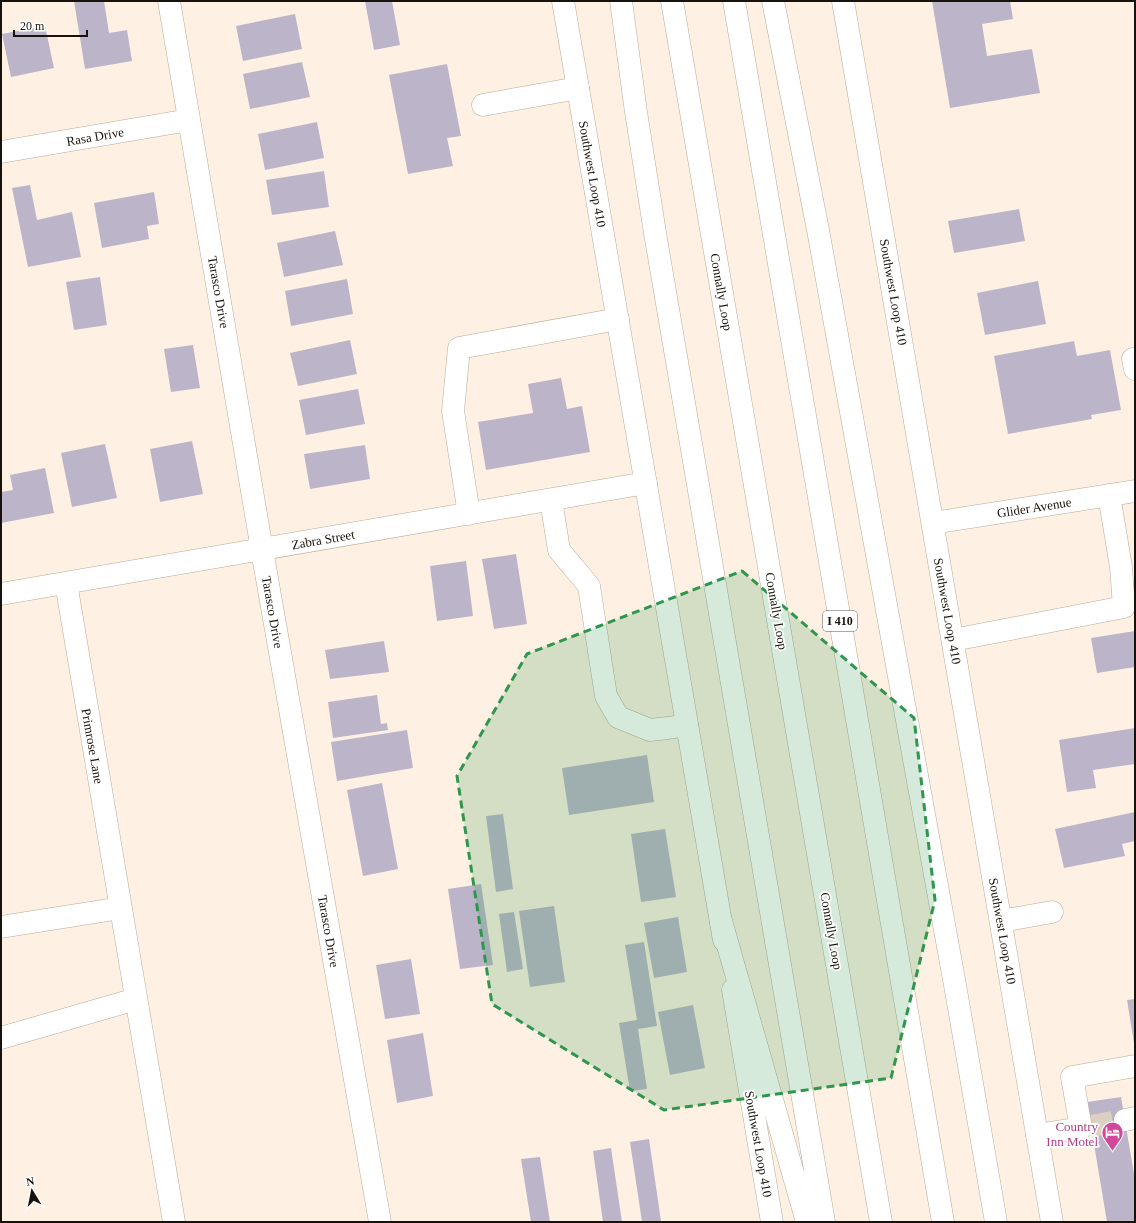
<svg xmlns="http://www.w3.org/2000/svg" width="1136" height="1223" viewBox="0 0 1136 1223" font-family="Georgia,serif">
  <style>
    .building { fill: #bcb5c9 }
    .lines { fill: none; stroke-linecap: round; stroke-linejoin: round }
    .minor-tunnel { stroke: #dcd0c3; stroke-width: 22; stroke-dasharray: 22 11; stroke-linecap: butt }
    .minor-casing { stroke: #b8a999; stroke-width: 23 }
    .major-casing { stroke: #b8a999; stroke-width: 23 }
    .highway-casing { stroke: #b8a999; stroke-width: 23 }
    .minor { stroke: #fff; stroke-width: 22 }
    .major { stroke: #fff; stroke-width: 22 }
    .highway { stroke: #fff; stroke-width: 22 }
    .marked { fill: #2e964d; fill-opacity: 0.2; stroke: #2e964d; stroke-width: 3; stroke-dasharray: 8 5; stroke-linejoin: round }
    .labels { text-anchor: middle; stroke-width: 3.5; stroke-linejoin: round; paint-order: stroke }
    .shield { fill: #fff; stroke: #5d5955; stroke-width: 1 }
    .shield-label { font-size: 12px; font-weight: bold; fill: #18120c }
    .street-label { font-size: 13px; fill: #18120c; stroke: #fff }
    .hotel-label { font-size: 13px; fill: #b23c85; stroke: #fff; text-anchor: end }
  </style>
  <rect width="100%" height="100%" fill="#fef1e3"/>
  <path class="building" d="M74,1H104L109,33L127,30L132,61L85,69Z
    M365,1H392L400,45L374,50Z
    M932,1H1010L1013,19L982,24L987,56L1032,49L1040,93L950,108Z
    M295,14L302,49L243,61L236,26Z
    M45,26L54,68L11,77L2,34Z
    M302,62L310,97L250,109L243,74Z
    M447,64L461,136L447,138L453,166L408,174L389,75Z
    M317,122L324,158L265,170L258,134Z
    M324,171L329,207L272,215L266,180Z
    M30,185L37,220L72,212L81,257L28,267L12,188Z
    M154,192L159,224L147,226L149,239L102,248L94,203Z
    M1019,209L1025,241L954,253L948,221Z
    M335,231L343,265L284,277L277,243Z
    M100,277L107,325L74,330L66,282Z
    M347,279L353,314L291,326L285,291Z
    M1038,281L1046,324L985,335L977,293Z
    M350,340L357,374L298,386L290,353Z
    M1074,341L1077,356L1110,350L1121,410L1091,415L1092,419L1008,434L994,356Z
    M193,345L200,388L171,392L164,349Z
    M561,378L567,409L582,406L590,452L486,470L478,422L533,413L528,384Z
    M358,389L365,424L306,435L299,400Z
    M192,441L203,494L160,502L150,449Z
    M105,444L117,498L72,507L61,453Z
    M365,445L370,479L310,489L304,454Z
    M45,468L54,513L1,523V492L13,490L10,475Z
    M516,554L527,624L494,629L482,559Z
    M466,561L473,616L437,621L430,566Z
    M1135,631V667L1097,673L1091,638Z
    M384,641L389,672L330,679L325,650Z
    M377,695L381,724L387,723L388,730L333,738L328,702Z
    M1135,728V764L1093,770L1096,788L1067,792L1059,740Z
    M407,730L413,768L337,781L331,742Z
    M647,755L654,802L569,815L562,768Z
    M382,783L398,869L363,876L347,790Z
    M1135,812V841L1122,844L1125,856L1064,868L1055,829Z
    M503,814L513,889L496,892L486,816Z
    M665,829L676,897L641,902L631,834Z
    M481,884L493,965L460,969L448,889Z
    M554,906L565,982L530,987L519,911Z
    M514,912L523,969L507,972L499,914Z
    M678,917L687,972L654,978L644,923Z
    M644,942L657,1026L638,1029L647,1089L630,1091L619,1023L637,1020L625,945Z
    M411,959L420,1014L385,1019L376,965Z
    M1135,999V1043H1134L1127,1000Z
    M693,1005L705,1068L670,1075L658,1012Z
    M423,1033L433,1096L397,1103L387,1040Z
    M1121,1097L1135,1180V1222H1107L1087,1102Z
    M649,1139L661,1221L642,1222L630,1142Z
    M611,1148L622,1222H603L593,1151Z
    M540,1157L550,1222H531L521,1159Z"/>
  <g class="lines">
    <path class="minor-tunnel" d="M1091,1126L1125,1120"/>
    <defs>
      <path id="minor" d="M169,1L262,550L380,1222
        M483,105L578,88
        M1,152L189,120
        M1133,359L1135,369
        M551,500L559,550L589,586L606,696L618,717L650,730L668,728L687,725
        M469,514L453,411L459,348L618,319
        M933,523L1135,491
        M66,583L174,1222
        M1,594L646,483
        M953,640L1124,607L1121,567L1109,495
        M1001,921L1052,912
        M1,927L121,908
        M1,1038L136,999
        M1125,1120L1135,1118
        M1037,1135L1081,1128L1072,1077L1135,1066"/>
      <path id="major" d="M563,1L724,940
        M843,1L1052,1222
        M733,990L772,1222"/>
      <path id="highway" d="M621,1L636,112L656,239L824,1222
        M672,1L881,1222
        M734,1L943,1222
        M773,1L818,230L955,985L996,1222
        M721,921L807,1222"/>
    </defs>
    <use href="#minor" class="minor-casing"/>
    <use href="#major" class="major-casing"/>
    <use href="#highway" class="highway-casing"/>
    <use href="#minor" class="minor"/>
    <use href="#major" class="major"/>
    <use href="#highway" class="highway"/>
  </g>
  <path class="marked" d="M742,571L914,718L935,900L891,1078L664,1110L492,1004L457,776L527,654Z"/>
  <defs>
    <symbol id="hotel-pin" viewBox="-11 -11 22 30"><path d="M0 17L-7.5 6A9.5 9.5 0 1 1 7.5 6Z" fill="#d1479c" stroke="#fff"/><path d="M-6-4.5h1.5V1H6V5H4.5V3h-9V5H-6ZM-4 0a1.8 1.8 0 1 1 3.6 0ZM.5 0V-2.5h3Q6-2.5 6 0Z" fill="#fff"/></symbol>
  </defs>
  <g fill-rule="evenodd">
    <use href="#hotel-pin" x="1100" y="1120" width="25" height="34"/>
  </g>
  <g class="labels">
    <rect class="shield" x="823" y="611" width="34" height="20" rx="3"/>
    <g class="shield-label">
      <text x="840" y="625">I 410</text>
    </g>
    <g class="street-label">
      <text transform="translate(95 136) rotate(-10)" y="5">Rasa Drive</text>
      <text transform="translate(593 174) rotate(80)" y="5">Southwest Loop 410</text>
      <text transform="translate(219 292) rotate(80)" y="5">Tarasco Drive</text>
      <text transform="translate(722 292) rotate(80)" y="5">Connally Loop</text>
      <text transform="translate(894 292) rotate(80)" y="5">Southwest Loop 410</text>
      <text transform="translate(1034 507) rotate(-9)" y="5">Glider Avenue</text>
      <text transform="translate(323 539) rotate(-10)" y="5">Zabra Street</text>
      <text transform="translate(777 611) rotate(80)" y="5">Connally Loop</text>
      <text transform="translate(948 611) rotate(80)" y="5">Southwest Loop 410</text>
      <text transform="translate(273 612) rotate(80)" y="5">Tarasco Drive</text>
      <text transform="translate(93 746) rotate(80)" y="5">Primrose Lane</text>
      <text transform="translate(329 931) rotate(80)" y="5">Tarasco Drive</text>
      <text transform="translate(832 931) rotate(80)" y="5">Connally Loop</text>
      <text transform="translate(1003 931) rotate(80)" y="5">Southwest Loop 410</text>
      <text transform="translate(759 1144) rotate(80)" y="5">Southwest Loop 410</text>
    </g>
    <g class="hotel-label">
      <text x="1098" y="1131">Country<tspan x="1098" dy="15">Inn Motel</tspan></text>
    </g>
  </g>
  <rect width="1136" height="1223" fill="none" stroke="#18120c" stroke-width="4"/>
  <g transform="translate(32 1191) rotate(350)" stroke="#ffffff" stroke-width="3" paint-order="stroke">
  <path d="M0-3L7 15L0 10L-7 15Z" fill="#18120c"/>
  <text y="-6" font-size="11" font-weight="bold" text-anchor="middle" fill="#18120c">N</text>
  </g>
  <path d="M14 30v6h73v-6" fill="none" stroke="#18120c" stroke-width="2"/>
  <text x="20" y="30" font-size="12" fill="#18120c" stroke="#ffffff" stroke-width="3" paint-order="stroke">20 m</text>
</svg>
